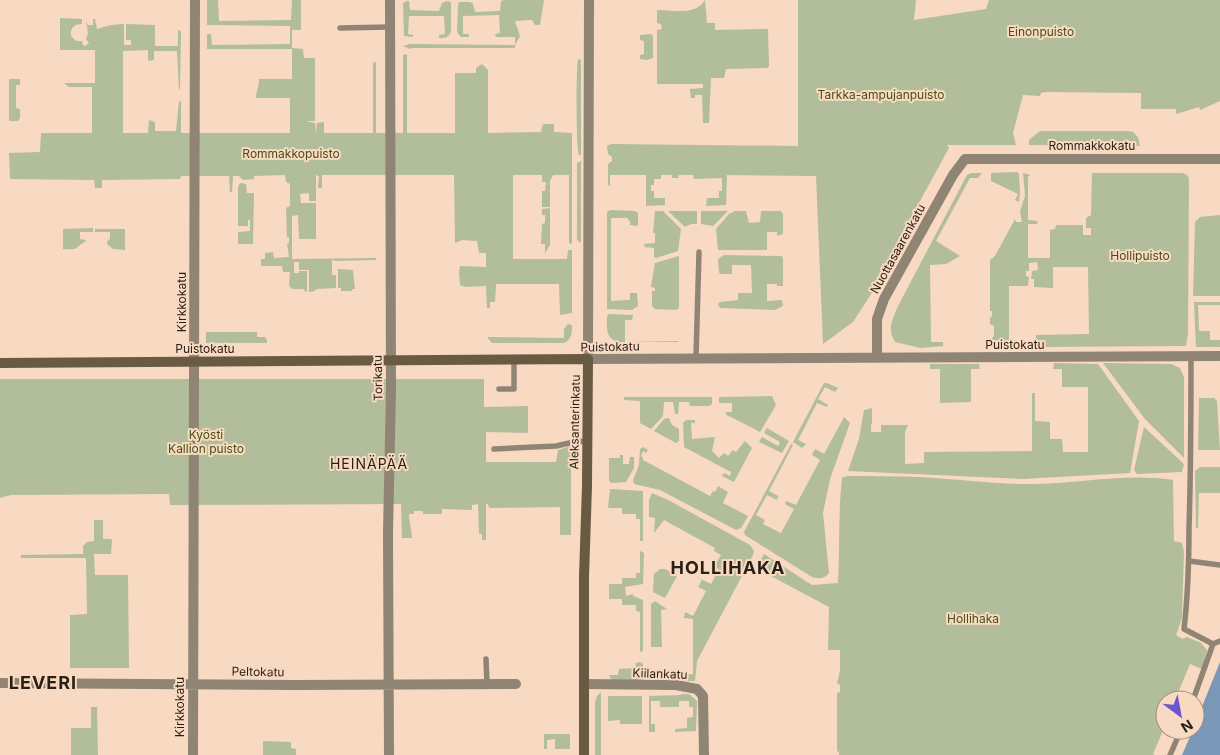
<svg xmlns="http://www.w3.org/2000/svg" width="1220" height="755" viewBox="0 0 1220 755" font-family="Inter,sans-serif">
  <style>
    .green { fill: #b2bd9b }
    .water { fill: #7b97b8 }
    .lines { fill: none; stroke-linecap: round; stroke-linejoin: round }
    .lane { stroke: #908575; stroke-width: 5.5 }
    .street { stroke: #908575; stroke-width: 10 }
    .secondary { stroke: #695a43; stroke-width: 10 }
    .labels { text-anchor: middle; stroke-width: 4; stroke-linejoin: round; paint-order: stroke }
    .park-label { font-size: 12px; fill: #445313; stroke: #f8d9c1 }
    .street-label { font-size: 12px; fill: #2a1f16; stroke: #f8d9c1 }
    .neighbourhood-label { font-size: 14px; letter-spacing: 1px; fill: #2a1f16; stroke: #f8d9c1 }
    .district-label { font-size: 18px; font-weight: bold; letter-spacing: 1px; fill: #2a1f16; stroke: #f8d9c1 }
  </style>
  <rect width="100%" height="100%" fill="#f8d9c1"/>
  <path class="green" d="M207,0H218L219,21L291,20L292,0H301V30H292V48L303,49L304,58H315V121H305L315,123L316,133L317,123L324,122V133H373V63L376,62V133H403V55L407,54V133H455V73H476V68L482,64L488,70V133L541,132L543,124H554V132L572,133V244L569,243V175H553L550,181V207H542V191H545L546,182H542V175H513V259H567L568,250H572V313L560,315L559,284H496L495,302H490V308H487L486,286L465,287L460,285L459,273L460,266L486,267V253H479L477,241L462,240L455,243L454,175H322V188H318L319,176L316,175V201H309V193L300,194L301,203H316V239H299L298,215L292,216V259L376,258V260L336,261L332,260V275H336V288L316,289L315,291L309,292V270H299V262H294V273H299V271H307V291L305,292L304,289H292L289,285L290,272H283L282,266H261V259H265V253L273,252L274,258L289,257L287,244L289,243V237H287L286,208L290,206V184L286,182L285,175L254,176V179L243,180L239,176H233L232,192H230L229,176H181L180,179H178L102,180V188H95L94,180L10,179L9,153L40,152L41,133H92V87H69L64,83H95V50H60V18L82,19V24C74,24 70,28 71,36L76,41H82L83,45L85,46L89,43L86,39L88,33L86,21L88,25H93V19H95L97,29L111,25L124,24V45H131V40H126V24L155,25V46H178V31L180,30L181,32L180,89L179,90L177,51H154V60L148,61V50L123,51V133H148L149,120L155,122V131H176L179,101L181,102V133H290V98H256C256,91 259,88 259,79H292V49H207V34H211L212,45L290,44V26L207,25Z
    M504,0H544L540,25H535L532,20L515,21L520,36L515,45V48H412L410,49L403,46L410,44L515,45V37H496L495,34L500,33L499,15L463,16V34H469V37H461L457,32L458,5L459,2H470L473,4L475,12L500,11L501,1Z
    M705,0L707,23H715V30L768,29L769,65L768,68L726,69L724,78H711L709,123H703L702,95H695V98H691L690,89L703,88V84H657V30L662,29L661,24L657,23V10C672,10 696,16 705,0Z
    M798,0H916L914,20L986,9L989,0H1220V101L1200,110L1199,107L1176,114V109H1141V93L1045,92L1041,93L1040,96L1023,95L1013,133L1016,145H947L949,148L903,232L873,291L853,322L823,344L816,176L727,175L726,205L706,206L707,198H719V191H722V178L694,179L693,175H679L678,178H672V175H661V179H654V185H651V191H654V198H665V205L646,206V175H610V186L608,185V164L612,161V157L608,154L607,146L611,144L798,146Z
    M407,1H409L410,10L439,11L442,3L447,1L451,2V32C448,38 445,38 439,38V35L445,34L444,16H409L408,34L413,35V37L404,36L403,3Z
    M651,34L653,36V58L647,60L640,59V55L644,54V41L640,40V35Z
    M578,59L581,60V155H579C576,148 576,69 578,59Z
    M9,79H20V85H16V108L20,109V118L18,121H9Z
    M1040,131H1127L1133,132L1138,137L1140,146L1029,145V140Z
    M581,161V242L580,243L577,239V163Z
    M1017,172L1019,174L1020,193L1019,202L1015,200L1018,194L991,181V173Z
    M971,173H982L978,178H970L936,241L960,256L946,264L930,265L931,342H943V346L921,348L895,342C887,328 892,322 897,308L967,175Z
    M1023,173L1030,175L1028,177V220L1038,221L1037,224H1028V258H1050V230L1055,229L1056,225H1083V235H1091V228H1086V218L1091,215L1092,173H1183L1188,176L1189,180L1188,333L1186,346L1035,347L1036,335L1089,334L1088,267H1053V288L1034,287V279H1031L1032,271L1038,270L1037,262L1029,263V271H1026V276L1029,277L1028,286H1009V347H991L990,340L994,336V326L990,324V318L992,316V311H990V260L995,256L1015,219L1016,222H1022L1020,211L1025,196Z
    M240,183L246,184L247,193H254L253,244H238V232L250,231V220H248V226H238V187Z
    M550,208V245L545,253V244H541L542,224L545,223V215H542V209Z
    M610,210L635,211L638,213V225L636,226L630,225V221L628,220V218H611V301L630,300V293H637L638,306L632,310L607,309V212Z
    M655,211H663L681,229L678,251L656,258L654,257V248L645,247L644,244L655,243V233H653Z
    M668,211H697V224H691L685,227Z
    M701,211H728L713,226L701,224Z
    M735,211H746L749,223L760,222L761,211H781L783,214V234L777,236V232H767V250H718L716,229L729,214Z
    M1220,215V296H1193L1195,222L1200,217Z
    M93,228V232H80V239L85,240L86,241C73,249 79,250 63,249V229Z
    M95,229H125V250L113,249L107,244L108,240L110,239V232H95Z
    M724,255L782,256L783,259V286H777V284H767V301L782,300L783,306L775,310L720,308L718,304L720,302L738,300V293H752L751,265H732V274H720L719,272L718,259Z
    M679,256V308L676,310L655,309L652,306V291H655V288L651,287L655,263Z
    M338,269L353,270L355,289H352V291H341V288H338Z
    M1194,302H1220V305H1198L1199,331H1210V340H1220V347H1196Z
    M609,314L633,315L632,320H625V342L679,341L678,342H617C605,337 607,327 607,316Z
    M568,324L572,325C572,333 572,339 564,343H492L487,337L564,338V329Z
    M206,332H257V337H265L267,340V343H206Z
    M1054,363L1098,364L1139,421L1130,473L1022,479L848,471L859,439L864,410L872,408V424L871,425V432H881V425H908L905,432V464L924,463V452L1032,451V393H1035V421L1050,422V439H1062L1063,452H1088V387H1062V369H1053Z
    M1103,363L1171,364L1180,368L1184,377V458L1145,419Z
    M930,364H979L980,369H971V402L940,403V369H930Z
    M0,379H484V407L528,406V433L486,432V462H556L558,450L571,446V535H560V507L489,508L488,504H486V540H482V534H479L478,504L472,505V510L442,509V514H423V511H414V514H409C409,523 412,530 412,538H402L401,504L170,505L169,494L11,495L0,498Z
    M824,383H827L838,388L835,392L825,387L818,399L828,405L827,407L817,403L798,440L806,444L802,448L793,442Z
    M772,396L776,405L760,432L731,417L726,415V412H732V403H719V397Z
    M624,397H712V404L709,406H690L689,402H679L678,414H675L673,402H664L663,416L651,429L640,423V401L624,400Z
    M1199,398H1214L1217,401L1220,450H1198Z
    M844,417L850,423L830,479L823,513L829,573C824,579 819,579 812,577L745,535L744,532L791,444L793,445L769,491L778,496L777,500L767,495L756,515L765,520L763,524L781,533L794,509L785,504L786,501L796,505L820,460L812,455L815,449L824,454Z
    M669,418L672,425L679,429V441L676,443L654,431L664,419Z
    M686,420H695V423H691L692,439L715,437L712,451L719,458L724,453L728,456L733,450L736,452L745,441L752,448L734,482L722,476L724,473L730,476L731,472L684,447L683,423Z
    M1144,427L1184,464L1182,472L1137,474L1134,470Z
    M767,428L789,441L782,453L759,442L762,437L778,446L780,442L764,433Z
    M643,447L648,450L646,453L643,451L641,456L643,458V460L710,496L713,491L715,492L718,486L728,492L723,503L748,516L741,528L736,530L660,490L634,484L633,480L639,465L640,449Z
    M620,455H623V464H629L630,457H634V468L626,482L611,483L609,480V458H620Z
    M1200,467H1220V493H1199L1198,528H1196L1195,471Z
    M847,476C871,476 895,476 919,477C959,479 998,485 1037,484C1082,483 1128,473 1173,480L1174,541L1182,543L1184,552L1182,618L1176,635L1182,639L1187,637L1201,643L1207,650L1202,669L1190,664L1175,700H1165V726L1153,754L1155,755H839V752L837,751V693L840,692V685L837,683L840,671V650H828L829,607L756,568L764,554L812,585L838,583C840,548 838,513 842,478Z
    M610,489L643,491V541H640V519H636V514H622V508H608Z
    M652,493L670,501L750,545L754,551L753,555L697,661L695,681H686L683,678V675L693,674V619L684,618L685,612L693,616L706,591L698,587L702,580L689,573L711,584L719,569L714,567L721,555L714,551L715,548L664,520L654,533L655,518L649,517V500Z
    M94,520H103V539H112L111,554H94L95,575H128L129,668H70V615L87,614L86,558H21V555L83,554V546L87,542L94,541Z
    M640,551L644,553L643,584L625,587L626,596L633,594V596L643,600V651L640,652V612L636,611V605H622V599H609V584H622V578H636V573H640Z
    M660,569H665L677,576L665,598L653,592L654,574Z
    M655,601L667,609L661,610L662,647H651V604Z
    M640,662L643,664V679L640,681H612L609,675H618L619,669L635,668L636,663Z
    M601,692V755H595V702L597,696Z
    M681,694H689L697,701L696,731L675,732V729L687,728V718L693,717V707H689V701H679V707H660V701H651V724H655V732H649V696L681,695Z
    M608,696H642V724H620V720L608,721Z
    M91,707H97L98,755H71V728H91Z
    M544,734H570V749H555V739L547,740V749H544Z
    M263,741L291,742V748L296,749V755H263Z"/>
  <path class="water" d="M1220,662V755H1182L1193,730H1195V724Z"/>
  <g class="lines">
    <path class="lane" d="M340,28L390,27
      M1191,356C1191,413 1191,470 1189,527C1189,561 1188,595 1184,629L1213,644
      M696,358L699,252
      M499,389H514V360
      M494,449L556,446L574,442L587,441
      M1189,561L1220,565
      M486,659L487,684
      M1193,700L1213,644L1220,641
      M1170,755L1181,730"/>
    <path class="street" d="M589,0L588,359L1220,356
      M877,358V319L884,299L953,175L965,159H1220
      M0,683L296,685L516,684
      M584,684L676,685L697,689L703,696L704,755
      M193,755L195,0
      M389,755L388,533L391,390L390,0"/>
    <path class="secondary" d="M0,363L588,359L587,486L584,577V755"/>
  </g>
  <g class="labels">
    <g class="park-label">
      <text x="1041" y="36">Einonpuisto</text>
      <text x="881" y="99">Tarkka-ampujanpuisto</text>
      <text x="291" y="158">Rommakkopuisto</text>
      <text x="1140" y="260">Hollipuisto</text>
      <text x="206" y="439">Kyösti<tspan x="206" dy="14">Kallion puisto</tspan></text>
      <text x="973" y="623">Hollihaka</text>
    </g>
    <g class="street-label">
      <text x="1092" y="150">Rommakkokatu</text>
      <text transform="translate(898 249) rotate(-61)" y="4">Nuottasaarenkatu</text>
      <text transform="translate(182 302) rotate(-90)" y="4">Kirkkokatu</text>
      <text x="1015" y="349">Puistokatu</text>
      <text transform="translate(610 347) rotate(-1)" y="4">Puistokatu</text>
      <text x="205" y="353">Puistokatu</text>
      <text transform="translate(378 378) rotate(-91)" y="4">Torikatu</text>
      <text transform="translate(575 422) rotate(-89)" y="4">Aleksanterinkatu</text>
      <text transform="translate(258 672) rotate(1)" y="4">Peltokatu</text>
      <text transform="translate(660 674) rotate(2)" y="4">Kiilankatu</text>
      <text transform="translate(180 707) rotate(-90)" y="4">Kirkkokatu</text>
    </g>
    <g class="neighbourhood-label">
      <text x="369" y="469">HEINÄPÄÄ</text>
    </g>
    <g class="district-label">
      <text x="728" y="574">HOLLIHAKA</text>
      <text x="43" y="689">LEVERI</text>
    </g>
  </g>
  <g transform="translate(1180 715) rotate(148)"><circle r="24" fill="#f8d9c1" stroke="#a68f7d"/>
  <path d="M0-4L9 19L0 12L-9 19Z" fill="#6d55cf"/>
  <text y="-8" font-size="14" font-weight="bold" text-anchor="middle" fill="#2a1f16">N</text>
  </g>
</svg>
